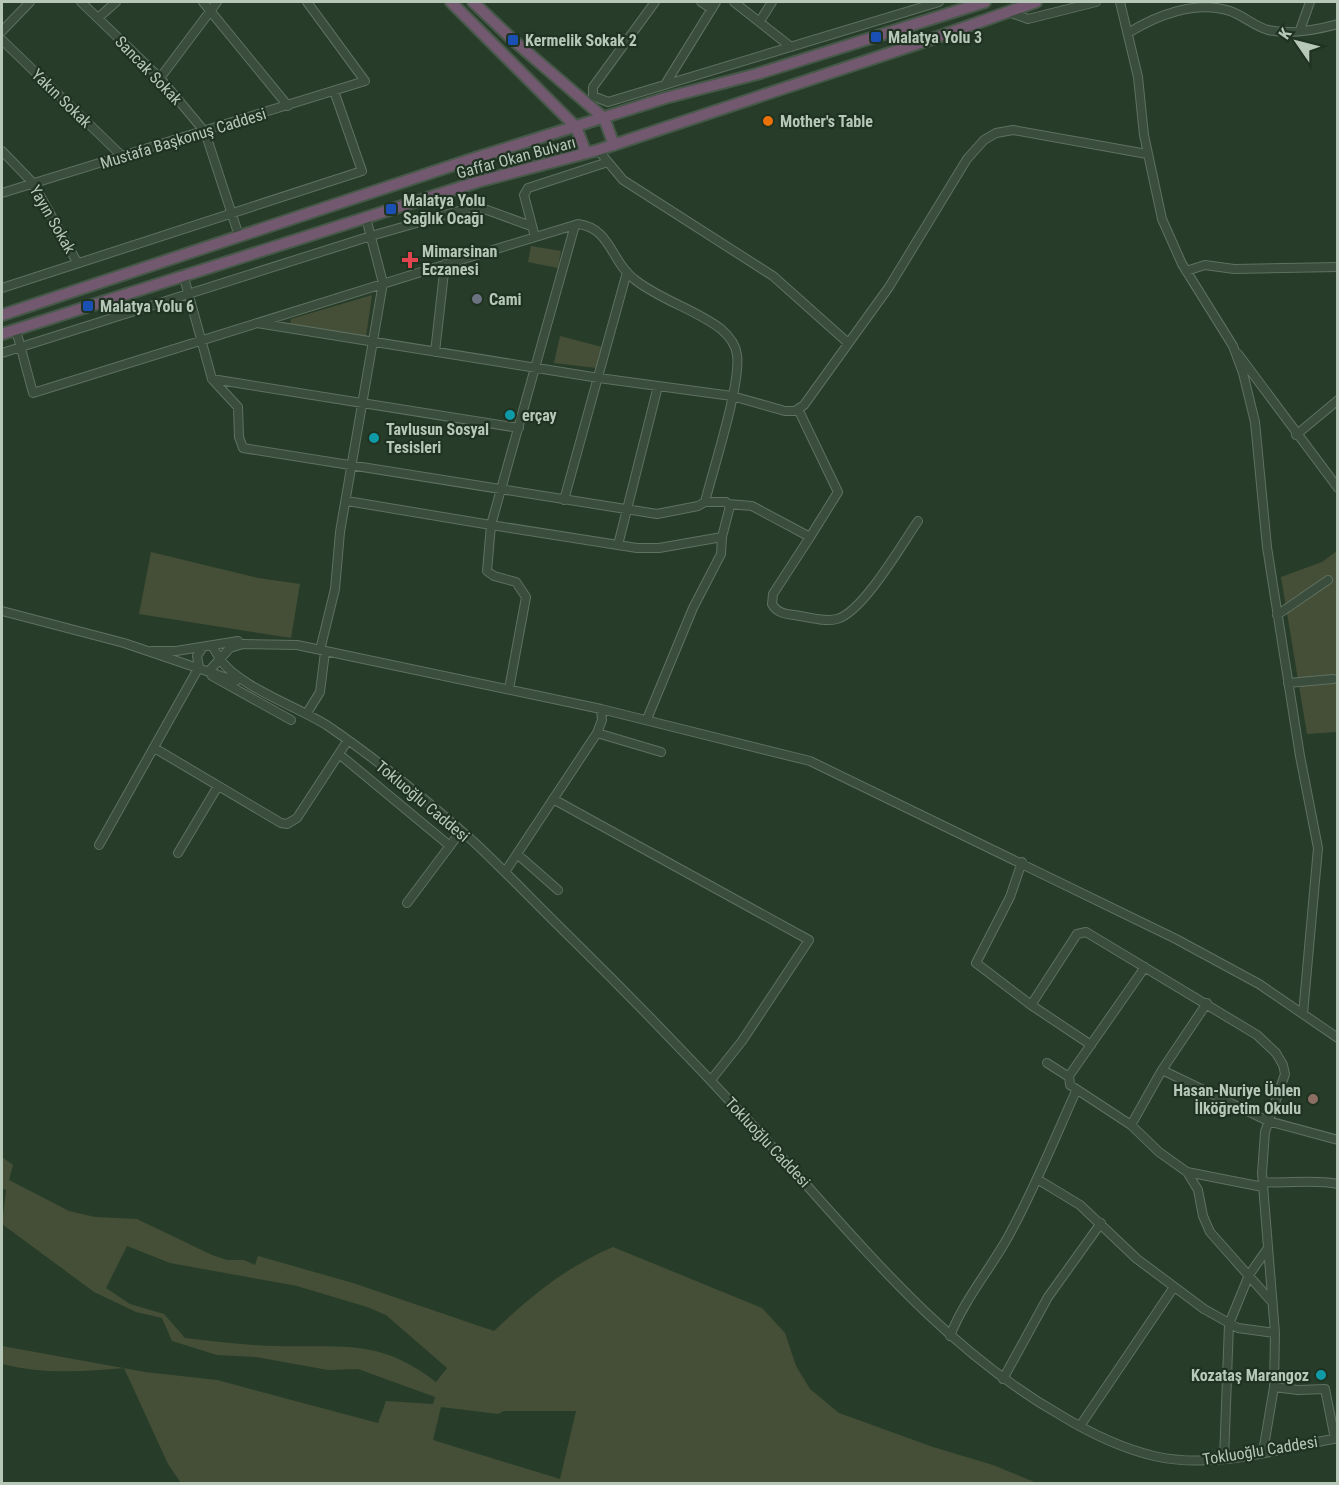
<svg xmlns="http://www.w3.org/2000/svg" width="1339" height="1485" viewBox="0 0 1339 1485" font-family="'Roboto Condensed',sans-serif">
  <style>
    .green { fill: #454f37; fill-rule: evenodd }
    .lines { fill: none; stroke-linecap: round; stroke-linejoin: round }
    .minor-casing { stroke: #5f7161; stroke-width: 10 }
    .highway-casing { stroke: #465848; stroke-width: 14 }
    .minor { stroke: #3b4e3d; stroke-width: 8 }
    .highway { stroke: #735970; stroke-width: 10 }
    .transit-dot { fill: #1a4fb4; stroke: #203322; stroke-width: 2 }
    .food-dot { fill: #e8710a; stroke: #203322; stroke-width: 2 }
    .health-dot { fill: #e0444e; stroke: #203322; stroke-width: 2 }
    .worship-dot { fill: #6b7280; stroke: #203322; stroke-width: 2 }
    .culture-dot { fill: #0f9aa8; stroke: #203322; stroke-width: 2 }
    .education-dot { fill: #8d6e63; stroke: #203322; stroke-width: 2 }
    .labels { text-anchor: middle; stroke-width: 4.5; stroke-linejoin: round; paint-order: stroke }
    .poi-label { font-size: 16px; font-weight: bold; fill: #b7c8b9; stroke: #203322; text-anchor: start }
    .street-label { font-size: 16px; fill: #b7c8b9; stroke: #203322 }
  </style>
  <rect width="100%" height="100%" fill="#273d29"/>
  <path class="green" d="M531,246L561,251L558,268L528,262Z
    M372,295L366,337L290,325L291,319Z
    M560,336L610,349L605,369L554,363Z
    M1337,551V732L1307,734L1281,577L1322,562Z
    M151,552L258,578L300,584L291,638L139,614Z
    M2,1157L13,1165L9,1180L69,1211L95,1217L137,1219L212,1255L227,1260H244L255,1265L258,1256L353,1283L494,1331C531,1296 566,1267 613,1247L762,1308L785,1333L796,1366L810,1389L839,1413L933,1447L993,1465L1037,1483H181L168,1464L124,1368C83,1372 42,1374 2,1364V1346L145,1372L217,1380L378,1423L386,1401L433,1404L435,1397L358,1369L328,1370L256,1357L217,1355L172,1341L162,1318L136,1312L94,1292L2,1224L6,1190L2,1188ZM127,1246L170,1263L297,1286L367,1307L386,1315L447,1368L436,1382C379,1338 344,1348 278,1346C247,1346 216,1341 185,1338L164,1314L130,1304L106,1288ZM441,1407L498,1414L504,1411H576L560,1479L433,1440Z"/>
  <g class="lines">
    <defs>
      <path id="minor" d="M81,2L160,78L205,132L239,236
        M203,2L288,106
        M655,2L593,87V96L608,102L939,2
        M701,2L712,9
        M734,2L791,47
        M1120,2L1138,77L1144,135L1162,219L1182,264L1233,346L1243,373L1255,422L1267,547L1300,756L1318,848L1303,1014
        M1008,12L1028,19L1096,2
        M98,18L116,2
        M760,21L772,2
        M1300,30L1310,2
        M2,31L30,2
        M1128,33C1157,15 1196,0 1230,11C1244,16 1254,26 1268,30C1290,35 1316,30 1338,24
        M2,40L123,157
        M160,78L217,2
        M666,83L716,2
        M598,150L623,180L773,276L847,342
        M2,151L33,183L77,262
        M2,193L365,81L307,2
        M535,237L524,195L528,188L608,162
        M1186,271L1205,265L1234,269L1338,267
        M2,288L362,171L334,91
        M257,323L599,378L732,396L785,411H795L804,405L889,287L967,159L984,140L996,133L1013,130L1147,154
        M16,330L33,393C215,336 396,279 578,224C611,228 611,262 634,279C660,300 695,309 721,329C729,336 736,344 737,355C741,385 713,469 705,502L698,506L657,514L243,448L239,437L238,407L212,379L183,274
        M435,352L445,264
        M2,353L371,236L476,206L531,226
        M1238,354L1338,488
        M212,379L519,428
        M1296,435L1338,400
        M564,500L627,272
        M347,501L491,525L575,225
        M728,504L752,506L810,537L838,492L798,409
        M810,537L773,594L772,604C778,615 789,614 800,616C812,618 825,622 837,619C863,612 902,544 918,521
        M618,545L658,386
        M2,611L124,643L236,681
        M1277,615L1328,580
        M212,646L220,659L209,671L212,676L291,720
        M320,650L335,589L340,532L383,283L366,218
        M152,651H176L238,641
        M1288,683L1333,679
        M509,689L526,597L516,582L494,576L487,571L491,525L637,548H659L722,537L730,506L726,502H705
        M307,713L320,692L325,652
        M647,719L693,608L721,554L722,537
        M597,733L661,752
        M156,749L281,823L287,824L297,818L348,740
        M339,754L450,846
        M553,799L809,940L742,1041L711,1080
        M99,845L199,667L197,656L203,647
        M178,853L218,786
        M517,854L558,890
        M1022,862L1010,897L976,963L1031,1005L1091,1045
        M505,872L597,733L602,720L601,709
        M407,903L461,831
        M1145,967L1069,1076L1070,1085L1131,1125L1159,1152L1187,1172L1198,1190L1203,1216L1210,1232L1272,1302
        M1031,1005L1077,934L1086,932L1257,1035L1276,1053L1283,1065L1285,1074L1265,1132L1262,1173L1275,1333L1274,1387L1263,1452
        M1338,1038L1259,984L1176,939L810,761L601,709L297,645L243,644L230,648L220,659C237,686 299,707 328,726C379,761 428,801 474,842C507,873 538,906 571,938C634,1000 695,1063 755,1128C851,1232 937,1345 1062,1416C1090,1433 1121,1448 1154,1456C1215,1470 1277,1449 1338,1438
        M1047,1063L1069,1077
        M1162,1070L1268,1121L1338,1140
        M1131,1125L1162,1070L1207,1003
        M1187,1172L1263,1187
        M1037,1179L1080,1205L1137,1259L1204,1309L1238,1328L1275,1333
        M1263,1182C1288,1184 1313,1179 1338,1184
        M950,1336C964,1300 989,1271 1008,1237C1034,1190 1054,1140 1076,1091
        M1003,1379L1048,1297L1101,1223
        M1274,1387L1298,1390L1325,1389L1335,1439
        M1080,1426L1174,1287
        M1224,1459L1229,1324L1249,1275L1268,1248"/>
      <path id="highway" d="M451,2L576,127L586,153
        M473,2L513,40L604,118L614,145
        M2,315L472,159L665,98L757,74L985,2
        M2,334L477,182L598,150L929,40L1036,2"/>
    </defs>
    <use href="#minor" class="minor-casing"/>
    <use href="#highway" class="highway-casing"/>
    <use href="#minor" class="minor"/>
    <use href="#highway" class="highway"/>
  </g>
  <g class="transit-dot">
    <rect x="870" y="31" width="12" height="12" rx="3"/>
    <rect x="507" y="34" width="12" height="12" rx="3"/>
    <rect x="385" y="203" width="12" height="12" rx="3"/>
    <rect x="82" y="300" width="12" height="12" rx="3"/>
  </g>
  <circle class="food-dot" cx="768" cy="121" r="6"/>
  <path class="health-dot" d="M407 251h6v6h6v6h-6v6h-6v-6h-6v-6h6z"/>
  <circle class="worship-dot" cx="477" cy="299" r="6"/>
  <g class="culture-dot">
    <circle cx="510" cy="415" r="6"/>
    <circle cx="374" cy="438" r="6"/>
    <circle cx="1321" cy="1375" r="6"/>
  </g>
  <circle class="education-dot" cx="1313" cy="1099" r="6"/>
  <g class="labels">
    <g class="poi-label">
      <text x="888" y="43">Malatya Yolu 3</text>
      <text x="525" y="46">Kermelik Sokak 2</text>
      <text x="780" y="127">Mother's Table</text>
      <text x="403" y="206">Malatya Yolu<tspan x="403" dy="18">Sağlık Ocağı</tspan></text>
      <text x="422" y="257">Mimarsinan<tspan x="422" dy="18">Eczanesi</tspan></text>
      <text x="489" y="305">Cami</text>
      <text x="100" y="312">Malatya Yolu 6</text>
      <text x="522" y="421">erçay</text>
      <text x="386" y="435">Tavlusun Sosyal<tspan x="386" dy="18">Tesisleri</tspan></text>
      <text x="1301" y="1096" text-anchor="end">Hasan-Nuriye Ünlen<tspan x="1301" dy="18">İlköğretim Okulu</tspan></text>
      <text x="1309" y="1381" text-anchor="end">Kozataş Marangoz</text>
    </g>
    <g class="street-label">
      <text transform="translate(149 70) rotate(46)" y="6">Sancak Sokak</text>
      <text transform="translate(62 98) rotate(44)" y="6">Yakın Sokak</text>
      <text transform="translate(183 138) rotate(-17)" y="6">Mustafa Başkonuş Caddesi</text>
      <text transform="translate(516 157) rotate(-15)" y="6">Gaffar Okan Bulvarı</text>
      <text transform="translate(53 219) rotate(60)" y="6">Yayın Sokak</text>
      <text transform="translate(423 801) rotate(40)" y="6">Tokluoğlu Caddesi</text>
      <text transform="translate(768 1142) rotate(47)" y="6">Tokluoğlu Caddesi</text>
      <text transform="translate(1260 1450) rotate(-9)" y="6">Tokluoğlu Caddesi</text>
    </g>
  </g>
  <rect width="1339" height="1485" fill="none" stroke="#b7c8b9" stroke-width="6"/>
  <g transform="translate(1297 42) rotate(305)" stroke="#203322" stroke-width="4.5" paint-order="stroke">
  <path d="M0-4.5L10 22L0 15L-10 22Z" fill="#b7c8b9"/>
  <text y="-9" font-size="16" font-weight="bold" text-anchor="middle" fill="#b7c8b9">K</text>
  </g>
</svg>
